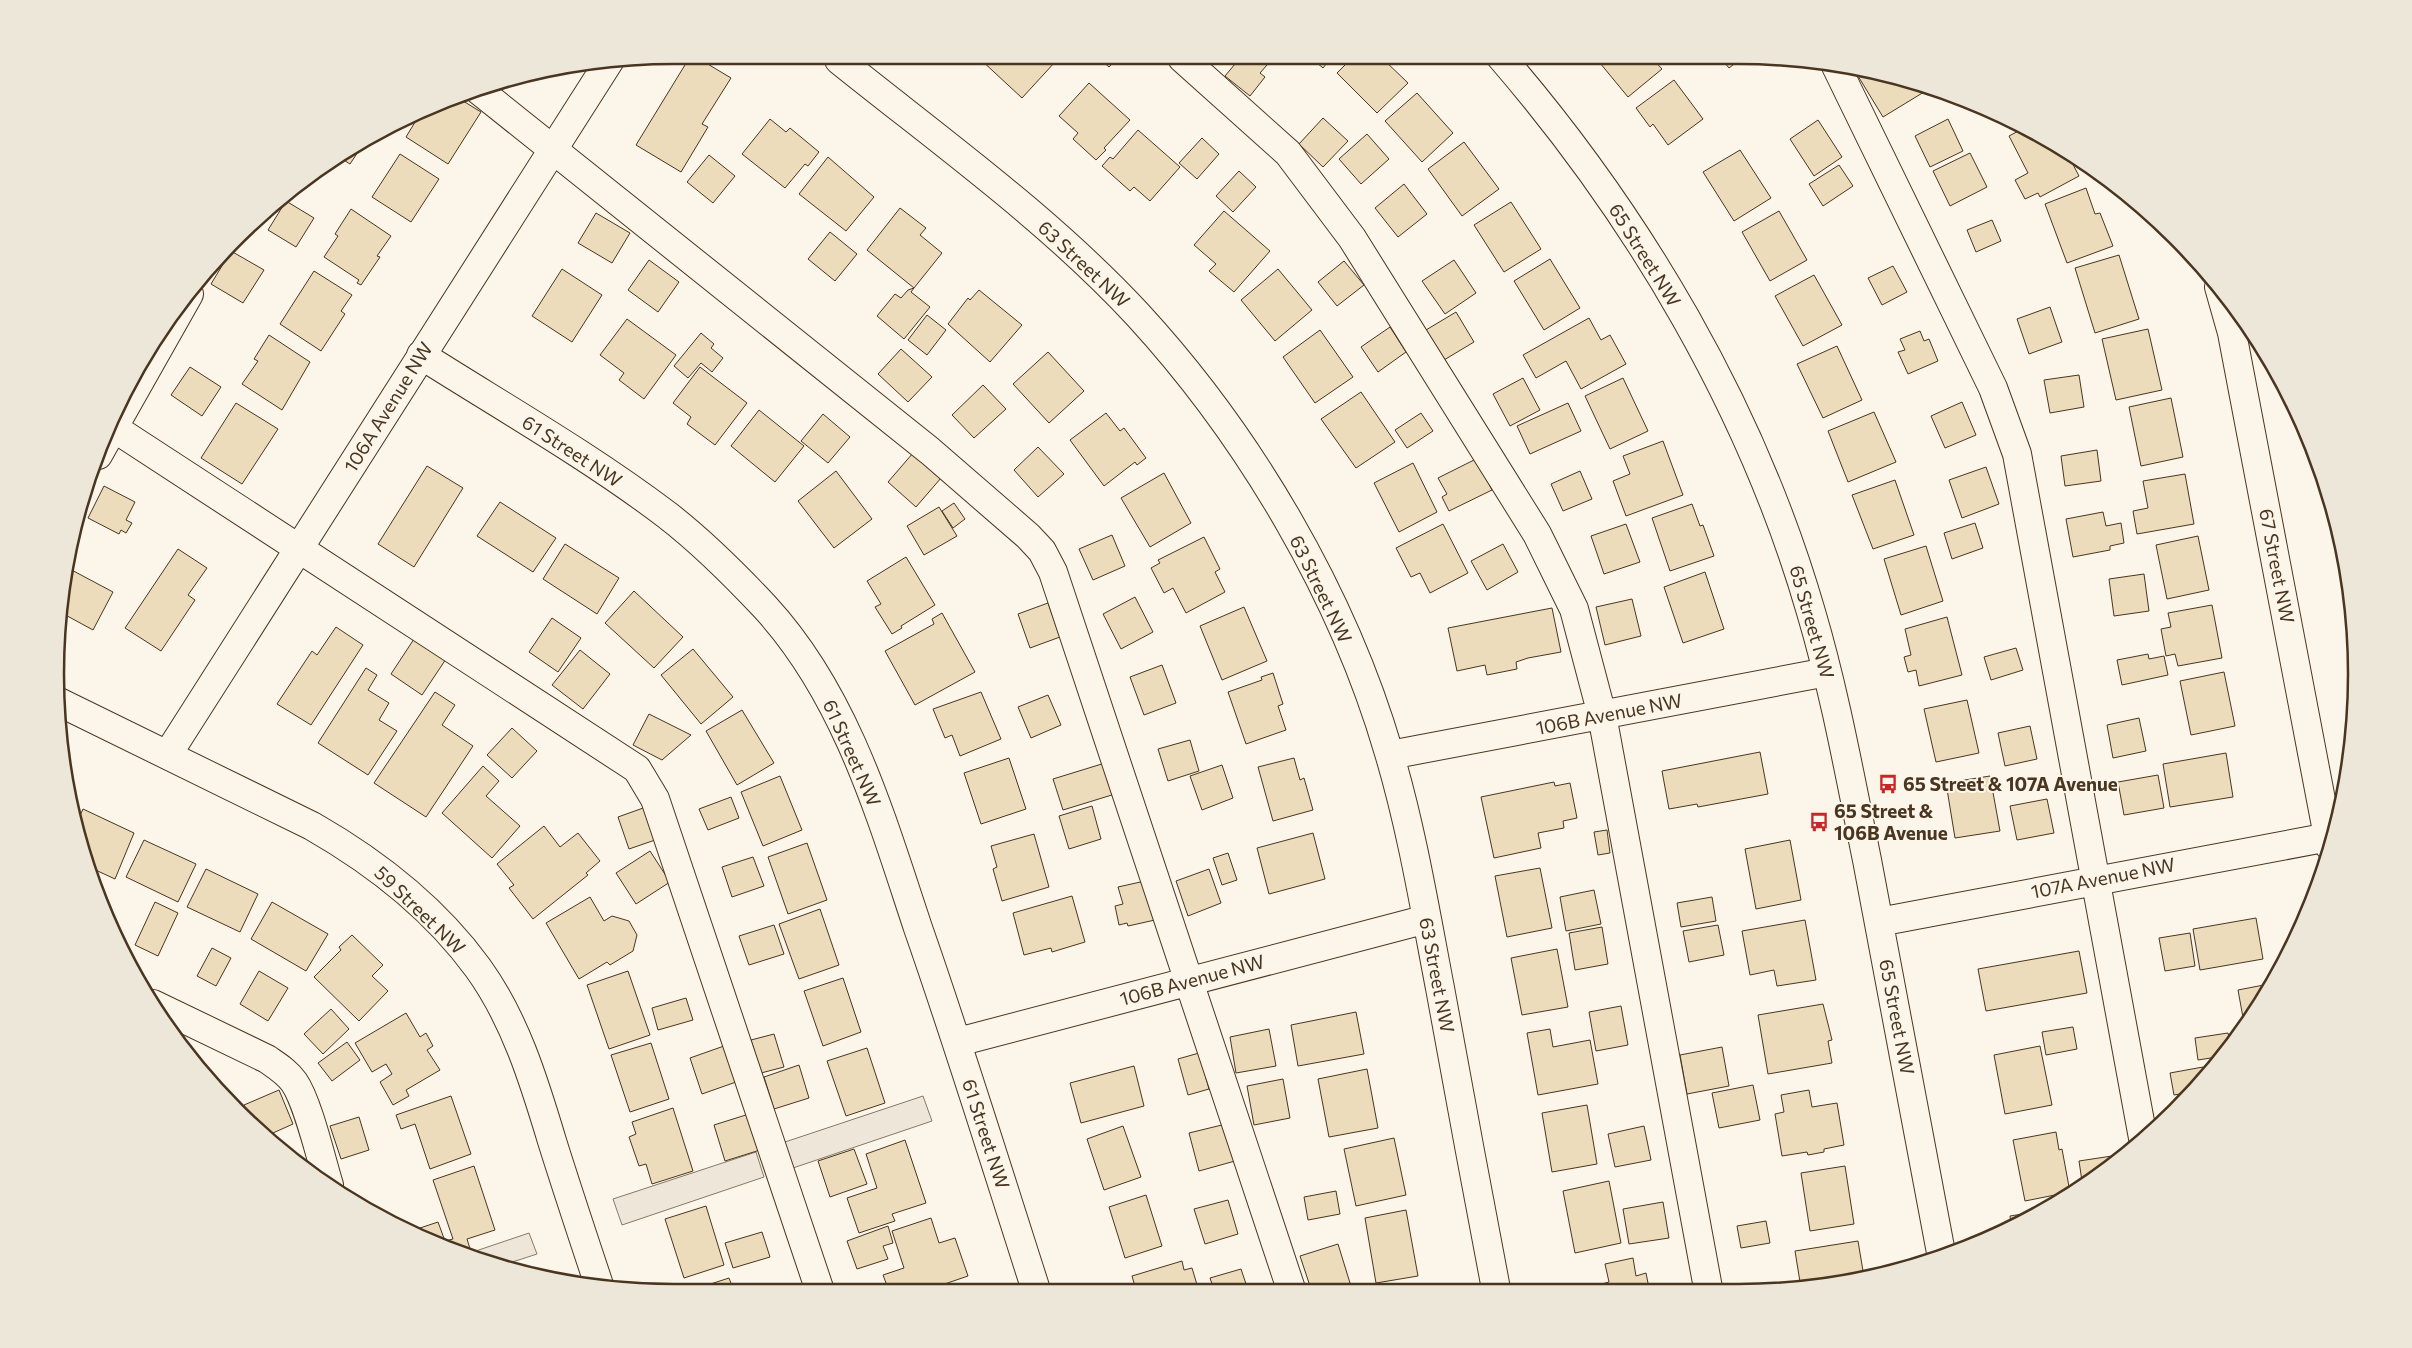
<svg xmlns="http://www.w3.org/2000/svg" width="2412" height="1348" viewBox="0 0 2412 1348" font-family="Commissioner,sans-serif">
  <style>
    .green { fill: #ede6d9; stroke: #887966 }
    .building { fill: #ecdcbc; stroke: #4a3520 }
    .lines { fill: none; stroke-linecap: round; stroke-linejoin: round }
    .minor-casing { stroke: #4a3520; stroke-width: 30 }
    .minor { stroke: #fbf6e9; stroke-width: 28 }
    .labels { text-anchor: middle; stroke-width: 4; stroke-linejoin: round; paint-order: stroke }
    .street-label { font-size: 19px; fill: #4a3520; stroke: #fbf6e9 }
    .poi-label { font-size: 19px; font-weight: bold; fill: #4a3520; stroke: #fbf6e9; text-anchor: start }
    .rim { fill: none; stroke: #4a3520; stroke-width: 2.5 }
  </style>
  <rect width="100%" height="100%" fill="#fbf6e9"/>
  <path class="green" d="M923,1096L932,1121L790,1169L782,1143Z
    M756,1152L764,1177L622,1225L613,1199Z
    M529,1233L537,1254C506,1264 496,1270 464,1255Z"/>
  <path class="building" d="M1745,56L1729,68L1720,57Z
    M1595,57H1651L1662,69L1628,97Z
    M1240,58L1248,63L1251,58H1258L1267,65L1260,73L1265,77L1250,96L1225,76Z
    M1311,58H1331L1323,68Z
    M1352,58H1382L1408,83L1377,113L1337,73Z
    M980,59H1053L1055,62L1022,98Z
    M1100,59H1117L1109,67Z
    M688,60H701L731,78L702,124L708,127L681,172L636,145Z
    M1867,71L1898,76L1919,85L1924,92L1883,117L1858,76Z
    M1674,80L1703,119L1668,145L1653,124L1650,127L1636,108Z
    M1089,83L1130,120L1104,148L1106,150L1096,160L1073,139L1078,133L1059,116Z
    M1417,93L1453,133L1422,162L1385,121Z
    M455,96L481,112L448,164L406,137L423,109Z
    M1323,118L1348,141L1323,167L1299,144Z
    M770,119L786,132L790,128L819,152L808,166L805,164L785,188L742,154Z
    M1948,119L1963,151L1930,167L1915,136Z
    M1818,120L1842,157L1814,176L1790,139Z
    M2024,128L2048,138L2066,151L2079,176L2040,197L2038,193L2025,199L2015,180L2028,173L2009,136Z
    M1138,130L1180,167L1150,201L1134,187L1130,191L1102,166L1110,157L1113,159Z
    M1367,134L1389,159L1361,184L1339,159Z
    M1202,138L1219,154L1197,179L1179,163Z
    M366,140L350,164L339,157Z
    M1464,142L1499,189L1462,216L1428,169Z
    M1740,150L1771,198L1734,221L1703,172Z
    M1970,153L1987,187L1950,206L1933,171Z
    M400,154L439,179L411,222L372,197Z
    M709,155L735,176L713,203L687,182Z
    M828,157L874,197L846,231L799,194Z
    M1839,165L1853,186L1823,206L1809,184Z
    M1239,171L1256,187L1233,212L1216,196Z
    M1404,184L1427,214L1398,237L1375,208Z
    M2086,188L2095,214L2100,213L2113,246L2067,263L2045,204Z
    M286,201L314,218L296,247L268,230Z
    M1511,202L1541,249L1504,272L1474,225Z
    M900,208L926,228L920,235L942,253L914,288L867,250Z
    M351,209L391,236L377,256L380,257L361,285L357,283L359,280L324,257L338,236L335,234Z
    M1224,211L1270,251L1234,292L1209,271L1216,264L1194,245Z
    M1779,211L1807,260L1770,281L1742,232Z
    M596,213L630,233L612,263L578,243Z
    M1992,220L2001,241L1976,252L1967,230Z
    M830,232L857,254L835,281L808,259Z
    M231,251L264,270L243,303L211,284Z
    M2119,255L2139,319L2095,333L2075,268Z
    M1550,259L1580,308L1544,330L1514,281Z
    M649,260L679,282L658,312L628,290Z
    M1454,260L1476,293L1445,314L1422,281Z
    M1344,261L1364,285L1337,306L1318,282Z
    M1893,266L1907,292L1882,305L1868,278Z
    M562,269L602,295L572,342L532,316Z
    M1278,269L1312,310L1275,341L1241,300Z
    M314,271L352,295L341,311L345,314L321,351L280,324Z
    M1814,275L1842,325L1803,346L1775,296Z
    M914,288L911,292L930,307L904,339L877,316L895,294L901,298L908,290Z
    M979,290L1022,325L990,362L948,324L968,298L970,300Z
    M2050,307L2062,342L2029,354L2017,319Z
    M1456,312L1474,342L1444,360L1426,330Z
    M927,315L946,330L927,355L908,340Z
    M1589,318L1601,340L1610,335L1626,364L1581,389L1566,361L1536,378L1523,355Z
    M627,319L676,355L644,399L619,380L624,373L600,355Z
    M1390,327L1406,352L1378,372L1361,347Z
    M2148,329L2162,390L2116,400L2102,339Z
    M1320,330L1353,377L1315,403L1283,357Z
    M1920,331L1924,341L1929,339L1938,361L1908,374L1898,352L1905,350L1900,339Z
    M701,333L714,344L711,348L723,358L712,372L701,363L688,378L674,366Z
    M269,335L310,362L282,410L242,384L258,361L254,359Z
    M1837,346L1862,400L1823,418L1797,364Z
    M901,349L932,377L908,402L878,374Z
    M1048,352L1084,391L1049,423L1013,384Z
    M190,367L221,387L202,416L171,395Z
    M700,367L747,403L715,445L687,424L691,417L673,403Z
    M2079,375L2084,407L2050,413L2044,380Z
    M1523,378L1540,410L1510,426L1493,394Z
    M1623,378L1648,431L1610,449L1585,396Z
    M983,385L1006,409L974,438L952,415Z
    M1361,392L1395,442L1356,468L1321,419Z
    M2171,398L2183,457L2141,466L2129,407Z
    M1962,402L1976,435L1945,448L1931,416Z
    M236,403L278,429L242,484L201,458Z
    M1568,403L1581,431L1530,454L1517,426Z
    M759,410L804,446L775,482L731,446Z
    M1874,412L1896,462L1848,482L1828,431Z
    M1106,413L1120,431L1124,428L1146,458L1137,465L1135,462L1104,486L1070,440Z
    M1421,413L1433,431L1407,448L1395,430Z
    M823,414L850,437L828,463L801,441Z
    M1663,441L1683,495L1626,516L1613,481L1630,474L1623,456Z
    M1038,447L1064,474L1038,497L1014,470Z
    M2097,450L2101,481L2065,486L2061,456Z
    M913,453L941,478L916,507L888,482Z
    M1476,459L1492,490L1449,511L1442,497L1447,494L1438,478Z
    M1413,463L1437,512L1399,532L1374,483Z
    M427,466L463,488L414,567L378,544Z
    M1986,467L1999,504L1962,518L1949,480Z
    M836,471L872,519L834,548L798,501Z
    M1580,471L1592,499L1563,511L1551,484Z
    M1164,473L1191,523L1150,547L1121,498Z
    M2185,474L2194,524L2137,534L2133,511L2148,508L2143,481Z
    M1895,480L1914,535L1873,549L1852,495Z
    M104,486L135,502L126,520L132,523L126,533L121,530L119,534L88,518Z
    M500,502L556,538L533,572L477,536Z
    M954,503L965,519L953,528L942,511Z
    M1692,504L1700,526L1703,525L1714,556L1670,571L1652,518Z
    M939,507L957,536L924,555L907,526Z
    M2103,512L2106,526L2121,523L2124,543L2110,546V550L2073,557L2066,519Z
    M1975,523L1983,548L1952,559L1944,533Z
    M1443,524L1468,573L1430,593L1420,573L1411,577L1396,548Z
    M1626,524L1640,562L1604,574L1591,536Z
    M1112,535L1125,566L1093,580L1079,549Z
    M2198,536L2209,590L2167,599L2156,545Z
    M1204,537L1220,569L1215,572L1225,592L1186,613L1173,588L1164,593L1151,568L1160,563L1158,560Z
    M565,544L619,578L597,614L543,579Z
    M1503,544L1518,572L1487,590L1471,561Z
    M1926,546L1943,601L1901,615L1884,559Z
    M178,549L207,568L188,595L195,600L161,651L125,628Z
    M906,557L935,605L901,626L902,628L892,634L875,607L881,604L867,581Z
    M66,567L113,592L93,630L60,612V593Z
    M1705,572L1724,629L1683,643L1664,587Z
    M2144,574L2149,611L2114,616L2109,579Z
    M634,591L683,637L654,668L605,623Z
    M1135,597L1153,632L1121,649L1103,614Z
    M1632,599L1641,636L1605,645L1596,607Z
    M1048,603L1060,637L1030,648L1018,614Z
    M2212,605L2222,658L2178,666L2175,654L2166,656L2161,629L2171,627L2168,613Z
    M1244,607L1267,661L1222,680L1200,626Z
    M1552,608L1561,652L1528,658L1516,662L1517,669L1487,675L1485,665L1457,671L1448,628Z
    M942,613L975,672L915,705L885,651L934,624L932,619Z
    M1947,617L1962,675L1919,686L1916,670L1908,672L1904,657L1911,655L1905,629Z
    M552,618L581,638L558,672L529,652Z
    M336,627L363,645L311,725L277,704L312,651L317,655Z
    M414,639L446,659L422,695L391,674Z
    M2016,648L2023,670L1991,680L1984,657Z
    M693,649L733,697L701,724L661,675Z
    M580,650L610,674L583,709L552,685Z
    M2148,654L2149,659L2164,656L2168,675L2122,685L2117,660Z
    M1162,665L1176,703L1144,715L1130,677Z
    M366,668L377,675L368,690L389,703L379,720L397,731L368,775L318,743Z
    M2224,672L2235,726L2191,735L2180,681Z
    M1273,673L1283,704L1278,706L1286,730L1246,744L1228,692L1262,680L1261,677Z
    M435,692L455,705L442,725L473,746L426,817L374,783Z
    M981,692L1001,739L960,756L952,735L945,738L933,709Z
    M1048,695L1061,725L1031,738L1018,707Z
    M1967,700L1979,753L1936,762L1924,709Z
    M742,710L774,763L737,785L706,731Z
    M649,714L691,735L662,760L633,745Z
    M2139,718L2146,751L2113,758L2107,725Z
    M2030,726L2037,759L2005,766L1998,733Z
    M512,728L537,751L512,778L487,755Z
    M1190,740L1199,771L1168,781L1158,749Z
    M1760,752L1768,794L1698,807L1697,804L1669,809L1662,771Z
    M2226,753L2233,797L2170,807L2163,764Z
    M1009,758L1026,809L981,824L964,773Z
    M1294,758L1300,780L1304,778L1313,810L1273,821L1258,767Z
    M1105,763L1115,794L1063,810L1053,779Z
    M1222,765L1233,798L1202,810L1190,776Z
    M483,766L499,781L486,796L520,826L492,858L442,813Z
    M2158,775L2164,808L2124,815L2118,782Z
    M780,776L802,830L763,846L741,792Z
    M1990,776L2000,831L1955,838L1946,783Z
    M1554,782L1555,786L1570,783L1577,818L1563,821L1564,828L1538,833L1541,848L1494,858L1481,797Z
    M731,797L739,818L708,830L699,809Z
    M2047,799L2054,833L2017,840L2010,806Z
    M1092,806L1101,839L1069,849L1059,816Z
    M646,807L658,839L629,849L618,817Z
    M83,809L134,833L115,879L89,867L91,860L86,858L76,824Z
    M544,826L560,847L578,833L600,861L586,873L588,875L533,919L509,888L514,885L497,864Z
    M1607,830L1610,853L1598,855L1594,832Z
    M1313,833L1325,879L1269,894L1257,848Z
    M1034,834L1049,887L1002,901L993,869L997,867L991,846Z
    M144,840L196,864L178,902L126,877Z
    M1790,840L1801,900L1756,909L1745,849Z
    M807,843L827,900L788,914L768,857Z
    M650,851L670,882L636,904L616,873Z
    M1228,853L1237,880L1222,885L1213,858Z
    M753,857L764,886L732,897L722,867Z
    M1540,868L1552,928L1507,937L1495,876Z
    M206,869L258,894L240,932L187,907Z
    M1209,869L1221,903L1188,916L1176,881Z
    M1145,881L1155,920L1128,926L1127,923L1119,925L1115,906L1123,904L1118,887Z
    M1594,890L1601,924L1566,931L1560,897Z
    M1072,896L1085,942L1052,952L1051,948L1024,955L1013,913Z
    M98,897L107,901L102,910Z
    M590,897L604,921L612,916L629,921L637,935L633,951L610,965L607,962L579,979L546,923Z
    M1712,897L1716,921L1681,927L1677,903Z
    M155,902L178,913L158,956L135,945Z
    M272,902L328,934L306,971L251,939Z
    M820,909L839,965L799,979L779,924Z
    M2256,918L2263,959L2200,970L2193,929Z
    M1805,920L1816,980L1777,986L1774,970L1750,975L1742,931Z
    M774,925L784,954L749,965L739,936Z
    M1718,925L1724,955L1689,962L1683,931Z
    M1602,927L1608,964L1575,970L1569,933Z
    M2190,933L2195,966L2165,971L2159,938Z
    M352,935L383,965L372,976L388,991L359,1021L314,977L341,950L339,947Z
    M212,948L231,958L216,986L197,976Z
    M1557,949L1568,1007L1522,1015L1511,958Z
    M2079,951L2087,993L1986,1011L1978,969Z
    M259,971L288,988L268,1021L240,1004Z
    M628,971L650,1035L609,1049L587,985Z
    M843,978L861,1032L823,1046L804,991Z
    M2274,983V984L2244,1023L2238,990Z
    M686,998L693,1020L658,1030L652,1008Z
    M1823,1004L1832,1040L1828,1041L1832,1063L1768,1074L1758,1015Z
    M1621,1006L1628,1045L1596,1051L1589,1012Z
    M331,1009L349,1029L323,1054L304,1034Z
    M1356,1012L1364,1054L1298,1066L1291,1025Z
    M406,1013L420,1037L426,1033L433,1046L427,1050L440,1070L406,1090L409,1096L393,1105L380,1082L392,1074L386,1064L372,1072L355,1043Z
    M2073,1027L2077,1049L2046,1055L2042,1032Z
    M1269,1029L1276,1066L1236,1073L1230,1037Z
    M1550,1029L1553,1047L1590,1040L1598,1084L1538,1095L1527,1033Z
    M2228,1033L2230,1041L2217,1057L2198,1060L2195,1038Z
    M774,1034L784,1067L761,1073L751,1040Z
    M347,1042L360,1060L332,1081L318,1063Z
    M651,1043L669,1099L630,1112L611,1055Z
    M724,1046L736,1082L702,1094L690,1058Z
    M2040,1046L2052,1105L2005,1114L1994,1055Z
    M1722,1047L1729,1086L1687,1094L1680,1055Z
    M867,1048L885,1103L846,1116L827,1061Z
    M1199,1053L1209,1089L1188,1095L1178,1059Z
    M190,1056L205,1070L202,1073Z
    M799,1065L809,1098L774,1109L764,1077Z
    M1134,1066L1144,1106L1081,1123L1070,1083Z
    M2203,1067L2204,1075L2191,1092L2174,1095L2170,1073Z
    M1367,1069L1378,1128L1329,1137L1318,1079Z
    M1283,1079L1290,1118L1254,1125L1247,1086Z
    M1753,1085L1760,1120L1719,1128L1712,1093Z
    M279,1090L293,1124L264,1137L254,1128L244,1105Z
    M1809,1090L1812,1107L1837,1103L1844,1145L1824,1149V1152L1808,1155L1807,1152L1782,1156L1775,1114L1784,1112L1781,1095Z
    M451,1096L471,1154L430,1169L415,1124L401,1129L396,1115Z
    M1587,1105L1597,1164L1552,1172L1542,1113Z
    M673,1108L693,1171L652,1184L646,1164L639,1166L629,1137L636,1134L632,1122Z
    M749,1114L760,1150L725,1161L714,1125Z
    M359,1117L369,1150L341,1159L330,1126Z
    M1226,1124L1235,1161L1199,1171L1189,1133Z
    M1123,1126L1141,1177L1104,1190L1087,1139Z
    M1644,1126L1651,1160L1615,1167L1608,1134Z
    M2056,1132L2059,1150L2062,1149L2070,1192L2025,1201L2013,1140Z
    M1394,1138L1406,1195L1356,1206L1344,1149Z
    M905,1140L926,1203L892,1214L895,1221L859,1233L847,1198L877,1188L866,1154Z
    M854,1149L867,1184L830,1197L818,1161Z
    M2112,1156L2113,1163L2083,1188L2079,1161Z
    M474,1166L495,1230L467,1239L471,1252L463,1255L411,1231L438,1222L445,1241L453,1239L433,1180Z
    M1845,1166L1854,1224L1810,1231L1801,1173Z
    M1609,1181L1621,1243L1575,1253L1563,1191Z
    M1336,1191L1340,1214L1308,1220L1304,1197Z
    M1146,1195L1162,1246L1125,1258L1109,1207Z
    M1228,1200L1238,1234L1205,1244L1194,1209Z
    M1663,1202L1669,1238L1629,1244L1623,1209Z
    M706,1206L724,1265L684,1278L665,1219Z
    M1406,1210L1418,1276L1376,1283L1365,1218Z
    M2035,1212L2011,1224L2010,1216Z
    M931,1218L939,1243L955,1238L968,1276L924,1291H889L883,1275L904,1268L892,1231Z
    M1766,1221L1770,1243L1741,1248L1737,1226Z
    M888,1226L893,1243L883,1246L888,1259L857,1269L847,1241Z
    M762,1232L770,1257L733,1268L725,1243Z
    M1858,1241L1864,1277L1819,1288H1801L1795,1251Z
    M1338,1244L1350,1283L1330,1289H1311L1300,1256Z
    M1633,1258L1636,1276L1646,1273L1649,1288L1583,1289L1609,1282L1605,1264Z
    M1182,1261L1184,1270L1192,1268L1198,1288L1136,1290L1132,1276Z
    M1241,1269L1248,1290H1214L1210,1278Z
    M729,1278L734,1291L689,1292V1291Z"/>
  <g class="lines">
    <defs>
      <path id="minor" d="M1501,57C1639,217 1752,408 1811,612C1835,693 1850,777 1867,860C1893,992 1917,1125 1942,1258
        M1182,58L1288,153L1352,238L1537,534L1574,609L1602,715L1708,1288
        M839,60C941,142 1049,219 1138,315C1250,437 1343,595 1389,753C1412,830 1425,910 1440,988C1458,1088 1477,1189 1496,1289
        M1836,66L1993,388L2017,454L2143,1138
        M476,88L930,451L1028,536L1042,551L1053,572L1291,1289
        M2219,287L2232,333L2330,847
        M421,355C503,407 589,456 667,515C702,542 735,575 765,607C847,696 881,817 918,928C960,1048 997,1169 1036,1290
        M114,428L637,769L655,799L820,1291
        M98,455L189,294
        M57,701L312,826C375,862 435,909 478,968C515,1019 534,1081 552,1141C567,1189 583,1237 599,1285
        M168,754L610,60
        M1390,755L1827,672
        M1879,922L2329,837
        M153,1004L267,1059C277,1066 287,1072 294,1082C308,1102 321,1159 329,1185
        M958,1042L1427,919"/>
    </defs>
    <use href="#minor" class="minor-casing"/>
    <use href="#minor" class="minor"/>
  </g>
  <defs>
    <symbol id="bus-bare" viewBox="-9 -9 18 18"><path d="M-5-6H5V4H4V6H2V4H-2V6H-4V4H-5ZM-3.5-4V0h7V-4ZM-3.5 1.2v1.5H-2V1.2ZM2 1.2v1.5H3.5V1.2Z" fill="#c62828" stroke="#fbf6e9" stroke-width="2.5" paint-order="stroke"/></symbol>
  </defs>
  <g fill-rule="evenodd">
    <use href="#bus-bare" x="1874" y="770" width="28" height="28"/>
    <use href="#bus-bare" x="1805" y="808" width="28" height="28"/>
  </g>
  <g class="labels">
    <g class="street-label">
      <text transform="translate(1645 255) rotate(58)" y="7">65 Street NW</text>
      <text transform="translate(1084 264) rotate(43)" y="7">63 Street NW</text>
      <text transform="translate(388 407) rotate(-58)" y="7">106A Avenue NW</text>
      <text transform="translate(572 451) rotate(33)" y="7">61 Street NW</text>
      <text transform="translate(2277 566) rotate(79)" y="7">67 Street NW</text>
      <text transform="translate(1321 589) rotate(64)" y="7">63 Street NW</text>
      <text transform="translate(1812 622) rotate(74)" y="7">65 Street NW</text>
      <text transform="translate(1609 714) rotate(-11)" y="7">106B Avenue NW</text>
      <text transform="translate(852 753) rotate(66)" y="7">61 Street NW</text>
      <text transform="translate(2103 878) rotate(-11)" y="7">107A Avenue NW</text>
      <text transform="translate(420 910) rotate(44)" y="7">59 Street NW</text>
      <text transform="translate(1437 975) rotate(79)" y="7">63 Street NW</text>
      <text transform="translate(1192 980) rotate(-15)" y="7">106B Avenue NW</text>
      <text transform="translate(1897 1017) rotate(79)" y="7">65 Street NW</text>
      <text transform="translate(986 1134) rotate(72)" y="7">61 Street NW</text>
    </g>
    <g class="poi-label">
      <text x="1903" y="791">65 Street &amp; 107A Avenue</text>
      <text x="1834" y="818">65 Street &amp;<tspan x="1834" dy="22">106B Avenue</tspan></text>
    </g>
  </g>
  <path d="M0 0H2412V1348H0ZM674 64H1738A610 610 0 0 1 2348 674V674A610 610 0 0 1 1738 1284H674A610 610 0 0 1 64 674V674A610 610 0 0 1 674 64Z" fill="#ede7d9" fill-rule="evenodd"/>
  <path class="rim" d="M674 64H1738A610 610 0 0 1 2348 674V674A610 610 0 0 1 1738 1284H674A610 610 0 0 1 64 674V674A610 610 0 0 1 674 64Z"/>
</svg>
